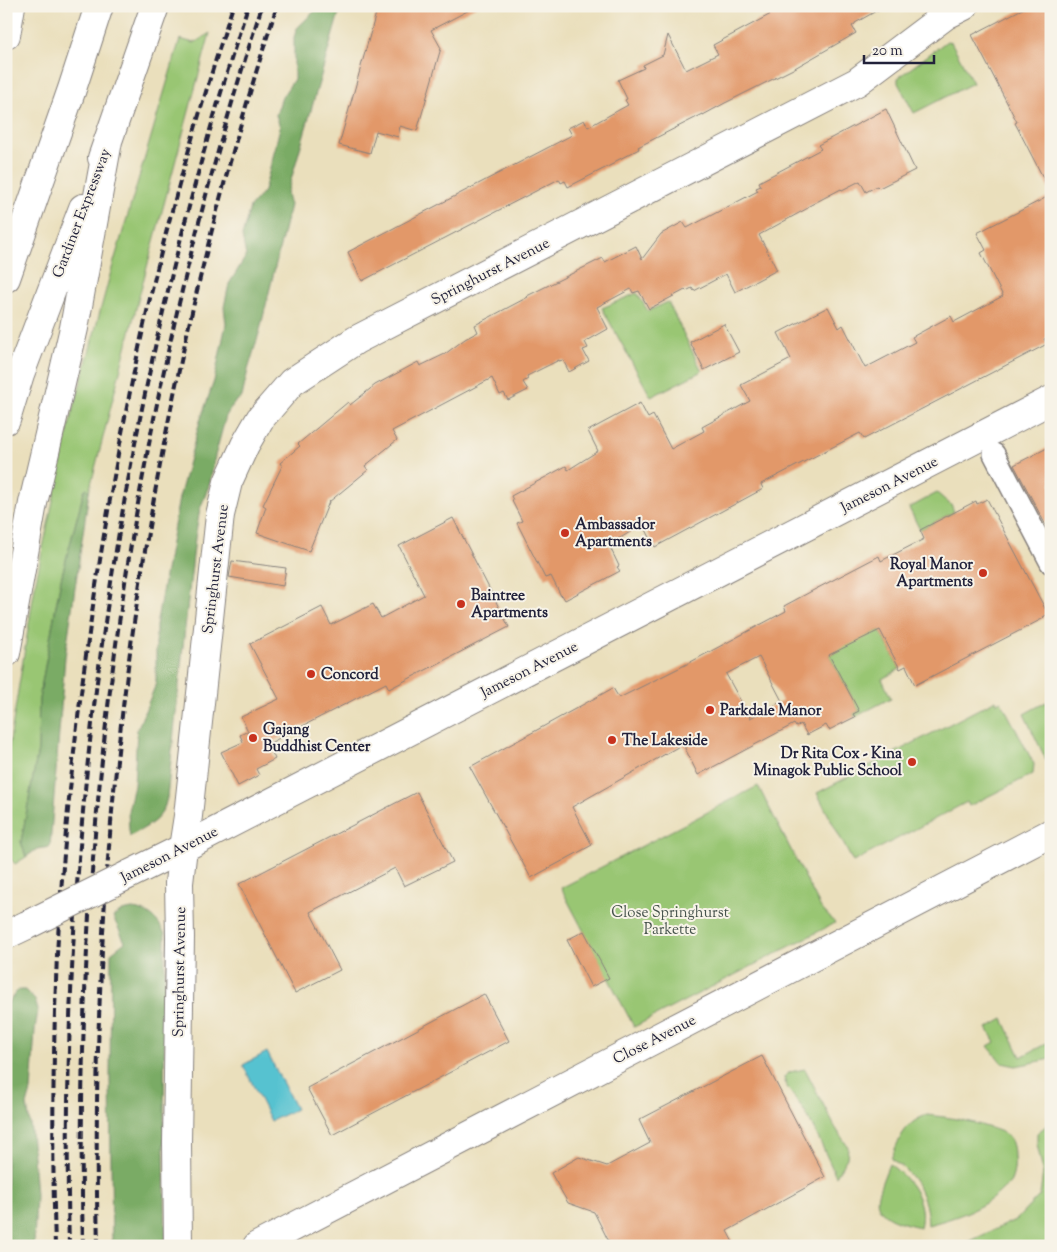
<svg xmlns="http://www.w3.org/2000/svg" width="1057" height="1252" viewBox="0 0 1057 1252" font-family="'Sorts Mill Goudy',serif">
  <style>
    .green { fill: #99c673; stroke: #5e7457 }
    .forest { fill: #7aab65; stroke: #4e6650 }
    .water { fill: #56c2d0; stroke: #3c7286 }
    .building { fill: #e29869; fill-rule: evenodd }
    .lines { fill: none; stroke-linecap: round; stroke-linejoin: round }
    .pedestrian-casing { stroke: #86807c; stroke-width: 24 }
    .minor-casing { stroke: #86807c; stroke-width: 30 }
    .tertiary-casing { stroke: #86807c; stroke-width: 30 }
    .trunk-casing { stroke: #86807c; stroke-width: 30 }
    .motorway-casing { stroke: #86807c; stroke-width: 30 }
    .pedestrian { stroke: #fff; stroke-width: 21 }
    .minor { stroke: #fff; stroke-width: 28 }
    .tertiary { stroke: #fff; stroke-width: 28 }
    .trunk { stroke: #fff; stroke-width: 28 }
    .motorway { stroke: #fff; stroke-width: 28 }
    .rail { stroke: #22223b; stroke-width: 4; stroke-dasharray: 8 4; stroke-linecap: butt }
    .tertiary-bridge-casing { stroke: #86807c; stroke-width: 30; stroke-linecap: butt }
    .tertiary-bridge { stroke: #fff; stroke-width: 28 }
    .poi-dot { fill: #c8321e; stroke: #f7f3e8; stroke-width: 2 }
    .labels { text-anchor: middle; stroke-width: 4; stroke-linejoin: round; paint-order: stroke }
    .street-label { font-size: 15px; fill: #22223b; stroke: #f7f3e8 }
    .poi-label { font-size: 15px; font-weight: bold; fill: #22223b; stroke: #f7f3e8; text-anchor: start }
    .park-label { font-size: 15px; fill: #46534c; stroke: #f7f3e8 }
  </style>
  <rect width="100%" height="100%" fill="#f7f3e8"/>
  <filter id="ink" filterUnits="userSpaceOnUse"><feTurbulence type="fractalNoise" baseFrequency=".02" numOctaves="2"/><feDisplacementMap in="SourceGraphic" scale="10" xChannelSelector="R" yChannelSelector="G"/><feConvolveMatrix kernelMatrix="1 2 1 2 8 2 1 2 1" color-interpolation-filters="sRGB"/></filter>
  <filter id="wash" filterUnits="userSpaceOnUse"><feTurbulence type="fractalNoise" baseFrequency=".0096" numOctaves="4" result="noise"/><feDisplacementMap in="SourceGraphic" scale="20" xChannelSelector="R" yChannelSelector="G"/><feGaussianBlur stdDeviation="1.12" result="paint"/><feColorMatrix in="noise" values="0 0 0 0 0 0 0 0 0 0 0 0 0 0 0 0 0 1.4 0 .05"/><feComposite in="paint" operator="in"/></filter>
  <g filter="url(#wash)">
    <rect width="100%" height="100%" fill="#eadfbc"/>
    <path class="green" d="M210,33L140,293L89,492L88,489L84,491L61,579L39,699L38,750L21,842L26,857L15,864L8,856L6,849V765L36,580L70,422L110,275L180,39L194,43Z
      M947,41L951,42L955,49L973,83L914,113L898,83V78Z
      M637,293L648,311L668,302L702,371L651,397L602,308Z
      M937,493L952,506L954,512L920,530L909,508Z
      M880,630L900,669L882,679L891,698L855,717L853,714L859,711L829,655L837,651L834,646L864,631L867,636Z
      M996,700L997,703L1001,701L1034,764L1033,774L969,806L967,802L853,862L817,793Z
      M1046,702L1051,711L1050,768L1024,714Z
      M758,786L821,908L835,923L634,1027L561,888Z
      M1003,1019L1021,1057L1051,1041V1059L1016,1066L1002,1063L988,1046L995,1042L987,1028Z
      M805,1069L835,1127L848,1147L847,1158L836,1176C825,1153 815,1128 801,1106C795,1097 785,1088 784,1077L790,1072Z
      M927,1115C947,1117 967,1120 987,1127C993,1129 1000,1130 1005,1134C1013,1139 1014,1149 1014,1158C1015,1166 1014,1173 1011,1181C1009,1184 1006,1187 1003,1189C984,1209 954,1218 928,1225C927,1196 915,1174 891,1159C899,1139 905,1122 927,1115Z
      M1051,1122V1246H968V1242L1017,1219L1040,1195L1043,1172L1037,1144V1133Z
      M889,1164C909,1178 927,1201 920,1227C904,1223 872,1218 878,1194C881,1184 885,1174 889,1164Z"/>
    <path class="forest" d="M321,6H341L287,194L290,205L260,330L248,370L242,397L235,402L226,416L215,456L210,483L200,509L195,538L185,628L167,798C166,801 165,807 163,810C158,822 141,830 130,836L129,830L128,811L134,785L137,730L156,684V626L179,498L200,421L214,381L226,324L224,307L229,284L246,256L242,236L250,207L264,191L273,157L280,127L276,115L282,97L294,79V37L297,28L319,7Z
      M86,488L88,489L89,492L65,657L50,847L37,849L26,857L21,842L38,750L39,699L61,579L84,491Z
      M132,909C148,910 158,919 165,934L164,1147L166,1246H112L110,1079L111,953L125,942L113,917L122,911Z
      M18,990H25L35,1000L38,1010L35,1030L31,1091L27,1105L31,1131L36,1195L34,1246H7L6,1009L9,1001Z"/>
    <path class="water" d="M267,1052L296,1109L271,1121L243,1065Z"/>
    <g id="blocks">
      <path class="building" d="M378,6H477L431,30L441,48L417,131L400,126L398,137L376,131L370,153L339,145Z
        M786,6H885L855,23V24L852,26L856,33L793,69L725,103L703,115V114L638,147L639,149L614,162L615,163L568,187L565,181L561,183L559,179L362,281L348,252L572,135L568,128L584,120L588,127L628,105L625,100L627,99L618,80L644,68L643,65L663,55L668,35L686,70L718,54L713,45Z
        M1028,6H1051V193L1015,123L1017,122L972,35Z
        M886,109L915,170L879,188L877,186L866,192L860,181L842,190L841,189L807,207L808,208L759,235L777,270L735,292L726,274L694,291L692,288L686,291L685,290L649,309L639,291L633,293L631,289L597,307L608,329L585,342L588,348L583,350L589,361L569,372L563,360L559,361V360L527,376L528,379L523,382L528,390L508,400L504,393L500,395L492,378L392,431L397,440L365,466L368,470L329,502L309,551L257,533L266,507L263,505L282,466L280,463L300,446L298,444L348,402L350,405L375,385L418,362L420,366L445,354L465,339L478,332L475,325L528,297L527,296L603,258L605,262L636,246L642,259L661,234L683,222L687,228L758,191L756,188L761,186L759,182L821,149L818,145Z
        M1051,195V336L1044,339L1047,344L864,439L860,433L761,484L763,489L655,547L643,524L609,545L619,566L617,567L620,571L565,600L562,595L561,596L551,576L545,578L517,523L522,521L512,501L513,500L511,496L566,466L568,470L598,451L588,431L640,403L648,418L653,415L671,449L704,431L702,427L750,401L741,385L791,359L778,333L828,307L839,328L843,325L865,368L915,342L912,337L951,316L954,322L1003,296L981,253L986,250L977,233Z
        M724,324L739,352L704,370L690,342Z
        M1051,446V535L1014,465Z
        M987,499L1048,614L1043,617L1044,618L915,685L906,666L900,669L880,630L829,655L859,711L853,714L855,717L829,730L826,725L807,735L801,724L796,727L794,724L698,775L683,744L572,807L592,845L531,878L470,767L613,688L619,698L685,665L786,611L784,606L812,591L879,556L881,561L924,539L920,530L976,501L977,504ZM759,657L782,701L750,718L726,674Z
        M453,518L509,627L389,689L386,683L268,744L275,759L256,769L259,775L238,786L221,752L243,742L240,735L248,731L241,717L279,699L250,644L322,607L331,625L373,604L381,618L424,595L399,546Z
        M232,561L286,568L283,586L229,577Z
        M417,792L453,862L404,886L395,868L310,912L340,970L295,993L239,884Z
        M584,931L609,978L591,987L567,940Z
        M484,994L509,1041L332,1135L307,1088Z
        M762,1056L825,1177L727,1231L735,1246H611L594,1212L568,1203L551,1173L579,1157L607,1166L650,1143L639,1120Z"/>
    </g>
  </g>
  <g filter="url(#ink)">
    <use href="#blocks" fill-opacity="0" stroke="#86807c" stroke-width="1"/>
    <g class="lines">
      <defs>
        <path id="pedestrian" d="M994,454L1051,563"/>
        <path id="minor" d="M178,1246L177,1143L180,937L179,883L183,848L188,816L220,515L228,482L245,445L260,419L292,382L356,340L857,82L946,15L964,6
          M257,1246C522,1109 786,970 1051,833"/>
        <path id="tertiary" d="M128,875L183,848L1051,400
          M6,935L27,925"/>
        <path id="trunk" d="M6,35L11,6"/>
        <path id="motorway" d="M102,158L155,6
          M6,278L72,89L99,6
          M6,420L20,374L83,208
          M6,653L33,503L74,328L108,141"/>
      </defs>
      <use href="#pedestrian" class="pedestrian-casing"/>
      <use href="#minor" class="minor-casing"/>
      <use href="#tertiary" class="tertiary-casing"/>
      <use href="#trunk" class="trunk-casing"/>
      <use href="#motorway" class="motorway-casing"/>
      <use href="#pedestrian" class="pedestrian"/>
      <use href="#minor" class="minor"/>
      <use href="#tertiary" class="tertiary"/>
      <use href="#trunk" class="trunk"/>
      <use href="#motorway" class="motorway"/>
      <path class="rail" d="M55,1246C52,1149 53,1052 57,955C66,791 87,627 116,465C131,383 148,300 170,218C189,147 210,76 233,6
        M69,1246C58,826 118,405 248,6
        M83,1246C72,827 132,405 262,6
        M98,1246C87,827 147,405 277,6"/>
      <defs>
        <path id="tertiary-bridge" d="M27,925L128,875"/>
      </defs>
      <use href="#tertiary-bridge" class="tertiary-bridge-casing"/>
      <use href="#tertiary-bridge" class="tertiary-bridge"/>
    </g>
  </g>
  <g class="poi-dot">
    <circle cx="565" cy="533" r="5"/>
    <circle cx="983" cy="573" r="5"/>
    <circle cx="461" cy="604" r="5"/>
    <circle cx="311" cy="674" r="5"/>
    <circle cx="710" cy="710" r="5"/>
    <circle cx="253" cy="738" r="5"/>
    <circle cx="612" cy="740" r="5"/>
    <circle cx="912" cy="762" r="5"/>
  </g>
  <g class="labels">
    <g class="street-label">
      <text transform="translate(81 213) rotate(-69)" y="5">Gardiner Expressway</text>
      <text transform="translate(490 271) rotate(-27)" y="5">Springhurst Avenue</text>
      <text transform="translate(889 484) rotate(-27)" y="5">Jameson Avenue</text>
      <text transform="translate(215 569) rotate(-83)" y="5">Springhurst Avenue</text>
      <text transform="translate(529 669) rotate(-27)" y="5">Jameson Avenue</text>
      <text transform="translate(169 854) rotate(-27)" y="5">Jameson Avenue</text>
      <text transform="translate(179 972) rotate(-89)" y="5">Springhurst Avenue</text>
      <text transform="translate(654 1039) rotate(-27)" y="5">Close Avenue</text>
    </g>
    <g class="poi-label">
      <text x="575" y="529">Ambassador<tspan x="575" dy="17">Apartments</tspan></text>
      <text x="973" y="569" text-anchor="end">Royal Manor<tspan x="973" dy="17">Apartments</tspan></text>
      <text x="471" y="600">Baintree<tspan x="471" dy="17">Apartments</tspan></text>
      <text x="321" y="679">Concord</text>
      <text x="720" y="715">Parkdale Manor</text>
      <text x="263" y="734">Gajang<tspan x="263" dy="17">Buddhist Center</tspan></text>
      <text x="622" y="745">The Lakeside</text>
      <text x="902" y="758" text-anchor="end">Dr Rita Cox - Kina<tspan x="902" dy="17">Minagok Public School</tspan></text>
    </g>
    <g class="park-label">
      <text x="670" y="917">Close Springhurst<tspan x="670" dy="17">Parkette</tspan></text>
    </g>
  </g>
  <rect width="1057" height="1252" fill="none" stroke="#f7f3e8" stroke-width="25"/>
  <path d="M864 55v8h70v-8" fill="none" stroke="#22223b" stroke-width="2.5"/>
  <text x="872" y="55" font-size="15" fill="#22223b" stroke="#f7f3e8" stroke-width="4" paint-order="stroke">20 m</text>
</svg>
